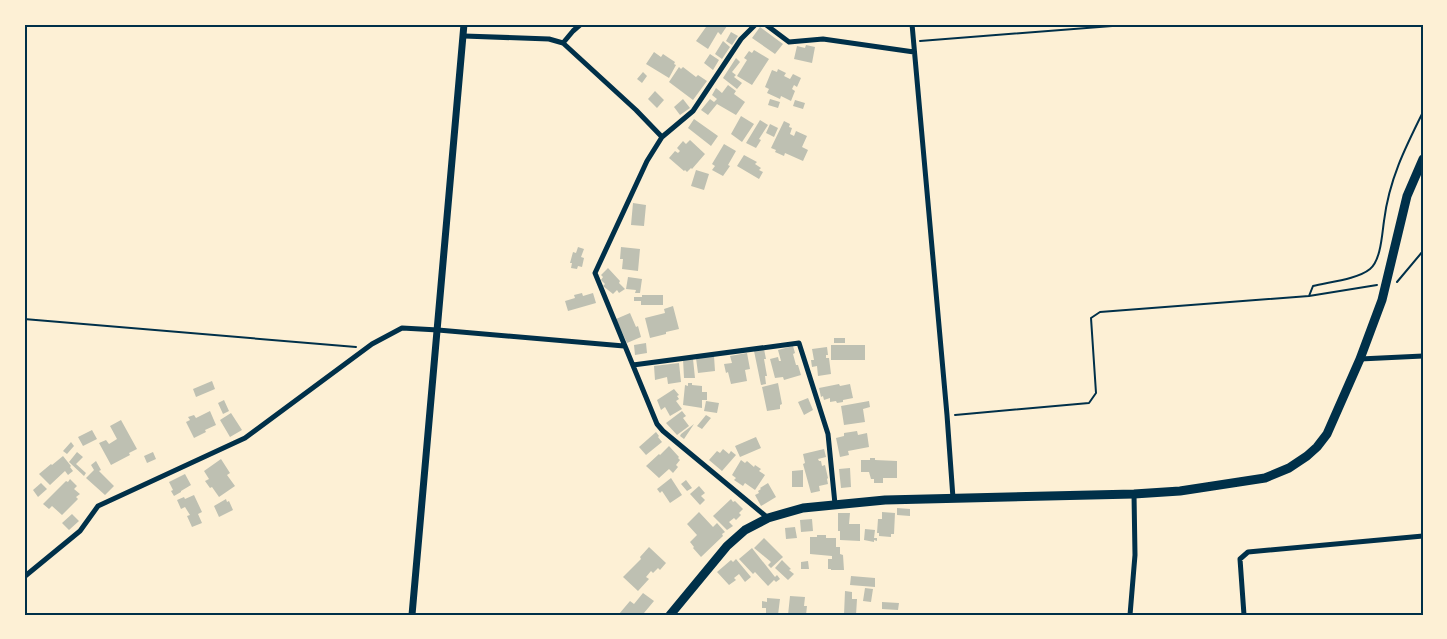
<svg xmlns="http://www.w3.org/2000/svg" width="1447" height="639" viewBox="0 0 1447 639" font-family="'Golos Text',sans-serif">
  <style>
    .building { fill: #bec0b2 }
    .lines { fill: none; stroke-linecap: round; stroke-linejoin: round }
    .path { stroke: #003049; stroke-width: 2 }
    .minor { stroke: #003049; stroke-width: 5 }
    .tertiary { stroke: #003049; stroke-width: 7 }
    .primary { stroke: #003049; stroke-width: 9 }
    .neatline { fill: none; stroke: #003049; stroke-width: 2 }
  </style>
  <rect width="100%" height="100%" fill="#fdf0d5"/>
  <path class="building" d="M701,24H725L727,26L721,35L718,32L708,49L696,41L706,27Z
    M760,27L783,44L775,54L752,38Z
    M731,32L738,36L732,45L726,41Z
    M723,41L730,47L722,59L715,54Z
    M806,45L815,47L812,63L794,59L797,46L805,48Z
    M754,50L769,59L752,85L737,76L747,60L744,58L749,51L752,53Z
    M654,52L661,57L663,54L675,62L674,64L676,65L669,78L646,64Z
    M710,54L719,60L713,70L704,63Z
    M736,58L740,62L732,72L736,75L734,77L742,83L737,89L723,78Z
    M679,67L681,69L683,67L696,77L698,75L707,81L693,100L669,82Z
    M778,69L786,73L784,76L790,79L793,74L801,78L797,87L794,85L792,89L795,91L791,101L781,96L780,99L767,93L769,89L765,87L772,70L777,72Z
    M643,72L647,76L642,83L637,79Z
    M728,85L736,91L734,94L745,102L736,115L717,104L708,115L701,110L710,99L714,102L717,99L712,95L716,88L722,93Z
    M655,91L664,100L657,108L648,99Z
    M683,99L690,108L680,115L674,107Z
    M770,99L780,102L778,108L768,105Z
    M795,100L805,103L803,109L793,106Z
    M741,116L754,124L742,142L731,134Z
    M694,119L718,136L711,146L688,128Z
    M760,120L768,125L759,139L761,140L756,148L746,143Z
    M784,121L790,124L789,127L792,128L790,134L794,136L796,131L807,136L802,147L808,150L803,161L785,153L784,156L775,152L776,150L771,148Z
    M770,124L778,128L774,137L766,133Z
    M690,140L705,154L692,169L691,168L687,172L685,170L684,171L669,158L675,151L678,153L680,151L677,148L683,141L686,144Z
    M724,144L736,151L728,165L730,166L723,176L712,170L715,166L712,164Z
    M744,155L757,162L755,164L761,168L759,170L763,172L759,179L737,166Z
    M696,170L709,174L704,190L691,186Z
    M633,203L646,205L644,226L631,225Z
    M578,247L584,249L581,257L584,258L582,267L578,266L577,269L571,268L572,263H570L573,252L576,253Z
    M621,247L640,249L638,271L622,269L623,259H620Z
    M608,268L620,281L619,283L625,289L619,293L617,290L613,294L603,286L605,284L601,280L603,277L601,275Z
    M628,277L642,279L640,293H635L636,290L626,289Z
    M582,293L583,296L593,293L596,303L568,311L565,301L575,298L574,295Z
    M642,295H663V305H641V301H634V297H642Z
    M673,306L679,329L666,332V334L650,338L645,318L665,313L664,309Z
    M630,313L636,327L638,326L641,337L627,343L616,319Z
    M834,338H845V343H834Z
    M646,343L647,353L635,355L634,345Z
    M831,345H865V360H831Z
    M793,346L795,353L793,354L796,365H798L801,375L784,380L783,377L775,378L770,359L778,357L779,361H781L778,350Z
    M827,347L828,355H826V358H829L831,374L818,376L817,366L812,367L811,360H814L812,349Z
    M764,349L766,359H764L767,376H765L766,384L761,385L754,351Z
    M747,353L750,369L745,370L747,381L731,384L728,372L726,373L724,364L732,363L730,356Z
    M714,356L715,371L698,373L696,358Z
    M683,359H693L695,378H684Z
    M679,363L681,382L668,384L667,377L655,380L654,366Z
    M212,381L215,389L196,397L193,389Z
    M688,383H692V385L702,386V392H707V400H702V408L683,405L685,385L688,386Z
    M778,383L782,404L780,405V409L767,411L762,387Z
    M839,384L840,386L850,384L853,398L843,400V402L837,403L836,401L830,402V398L824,400L823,396L821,397L819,388Z
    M674,389L679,395L677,396L679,399L676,401L682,409L670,416L665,407L661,410L657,400Z
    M808,398L813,410L804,415L798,402Z
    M224,400L229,411L223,414L218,403Z
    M706,401L719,403L717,413L704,411Z
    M869,401L870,407L863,409L865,422L844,425L841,406Z
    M210,411L216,425L205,430L206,432L194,438L186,422L190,420L188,417L194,415L196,418Z
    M682,411L686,416L683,418L689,426L677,435L666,423Z
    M231,413L242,430L230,437L220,420Z
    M706,415L711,418L702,429L697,426Z
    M121,420L137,449L129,453L130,455L111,465L99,443L106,440L109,444L117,439L110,426Z
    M694,424L684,439L680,436L681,434Z
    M92,430L97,439L83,446L78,437Z
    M857,431L858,435L867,433L869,447L848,451L849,455L840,457L836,438L844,436V433Z
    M656,432L659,436L658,437L662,442L646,455L639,447Z
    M756,437L761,448L740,457L735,446Z
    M71,442L74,446L67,454L63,451Z
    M669,446L679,457L678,458L680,460L676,465L678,467L673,473L669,469L659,478L646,466L659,454L660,455Z
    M723,449L729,454L731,451L736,455L722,471L709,460L717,451L720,453Z
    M824,449L826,457L818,459L819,461H821L822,466L825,465L828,478L827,479L828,484L819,486L820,491L811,493L803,464L805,463L803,454Z
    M77,452L83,457L76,464L86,473L84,476L69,462Z
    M153,452L156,459L147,463L144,456Z
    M63,456L71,466L70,467L73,471L68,475L65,471L50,485L39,474L51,464L52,465Z
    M870,458H875V460L897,461V478H883V483H874V479H871L869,472H861V460H870Z
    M221,459L230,473L227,475L235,486L219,497L212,487L210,488L205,481L209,479L204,471Z
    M741,460L745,463L747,461L754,467L755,465L761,469L759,471L765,475L755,490L745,483L743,486L734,480L736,478L732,475Z
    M96,461L101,470L99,471L114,486L105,495L86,478L94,470L91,465Z
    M850,468L851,487L841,488L839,469Z
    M803,470V487H792V471Z
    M185,474L191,485L181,491V492L174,496L171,491L173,490L169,482Z
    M671,478L682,495L670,503L662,491L660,493L657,489Z
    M70,479L77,486L74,489L80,494L76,497L78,499L62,515L52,506L49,509L43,504L66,481L68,482Z
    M686,480L692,488L687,491L681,484Z
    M41,483L47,489L38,497L33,490Z
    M768,483L776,497L761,506L755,495L759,493L758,491L761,489L760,488Z
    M699,486L705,493L701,496L705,500L700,505L690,494Z
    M194,495L202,512L198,514L202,523L192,527L187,516L190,515L185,507L181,509L177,500L184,497L185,499Z
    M226,499L227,502L229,501L233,510L219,517L214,506Z
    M731,499L733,502L735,501L743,509L739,513L741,515L736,520L734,518L729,522L733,526L727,530L713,516Z
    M897,508L910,509V516L897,515Z
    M699,512L713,527L717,523L725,532L722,534L723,536L701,557L693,548L694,547L690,542L697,535L687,524Z
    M882,512L895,513L894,534H891V537L879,536V533H877L878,519H882Z
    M838,513H850L849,524H860V541L840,540V531H838Z
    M72,514L79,521L69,530L62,523Z
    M812,519L813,531L801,532L800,520Z
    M795,527L797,538L786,539L785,528Z
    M865,529L875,530L874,538H877V541L874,540V542L864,540Z
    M817,535H826V538H836V547H840V554L843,555L844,570H831V569H828V559H832V556L810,554V537H817Z
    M764,538L783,557L771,568L768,565L771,562L754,548Z
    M649,547L666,563L660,570L658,568L653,573L651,571L646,577L649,579L638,591L623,577L641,559L640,557Z
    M752,548L775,577L777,575L780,579L776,582L774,580L768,586L755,572L753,574L739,559Z
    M736,559L751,577L745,582L739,574L734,578L736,580L729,585L717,572L731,560L733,562Z
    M782,560L791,569L789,570L794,574L788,580L775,568Z
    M808,561L809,569H801V562Z
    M851,576L875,578V587L850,585Z
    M865,588L873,589L871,602L863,601Z
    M845,591L852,592V599H857L856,615H844Z
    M643,593L654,601L644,613L647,615H621L619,614L630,601L634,604Z
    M790,596L805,597L804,606H807L806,615H788Z
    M767,598L780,599L778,615L766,614V608H762V601L767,602Z
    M882,602L899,603L898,610L882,609Z"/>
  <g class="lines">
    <path class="path" d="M920,41L1138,24
      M1397,282L1423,251
      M1309,296L1313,286C1329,282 1358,279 1370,269C1381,260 1382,234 1384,221C1389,180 1405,148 1423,112
      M24,319L356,347
      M955,415L1089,403L1096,393L1091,318L1100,312L1309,296L1377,285"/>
    <path class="minor" d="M756,24L741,39L693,111L662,137L647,161L595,273L657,424L663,431L768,518
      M765,24L789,42L823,39L914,52
      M912,24L947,415L953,498
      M464,36L549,39L563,43L636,110L662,137
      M563,43L573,31L581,24
      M1360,359L1423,356
      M633,365L799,343L828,434L835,504
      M24,577L80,531L98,506L245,438L372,344L402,328L438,330L624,346
      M1130,615L1135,555L1134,494
      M1244,615L1240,559L1248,552L1423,536"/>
    <path class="tertiary" d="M412,615L464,24"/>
    <path class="primary" d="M670,615L727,546L745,530L768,518L803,508L885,500L1134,494L1180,491L1265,478L1289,468L1307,456L1317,447L1327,434L1360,359L1382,300L1407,196L1423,159"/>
  </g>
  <rect width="1447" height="639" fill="none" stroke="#fdf0d5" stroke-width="51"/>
  <rect x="26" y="26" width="1396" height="588" class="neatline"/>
</svg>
